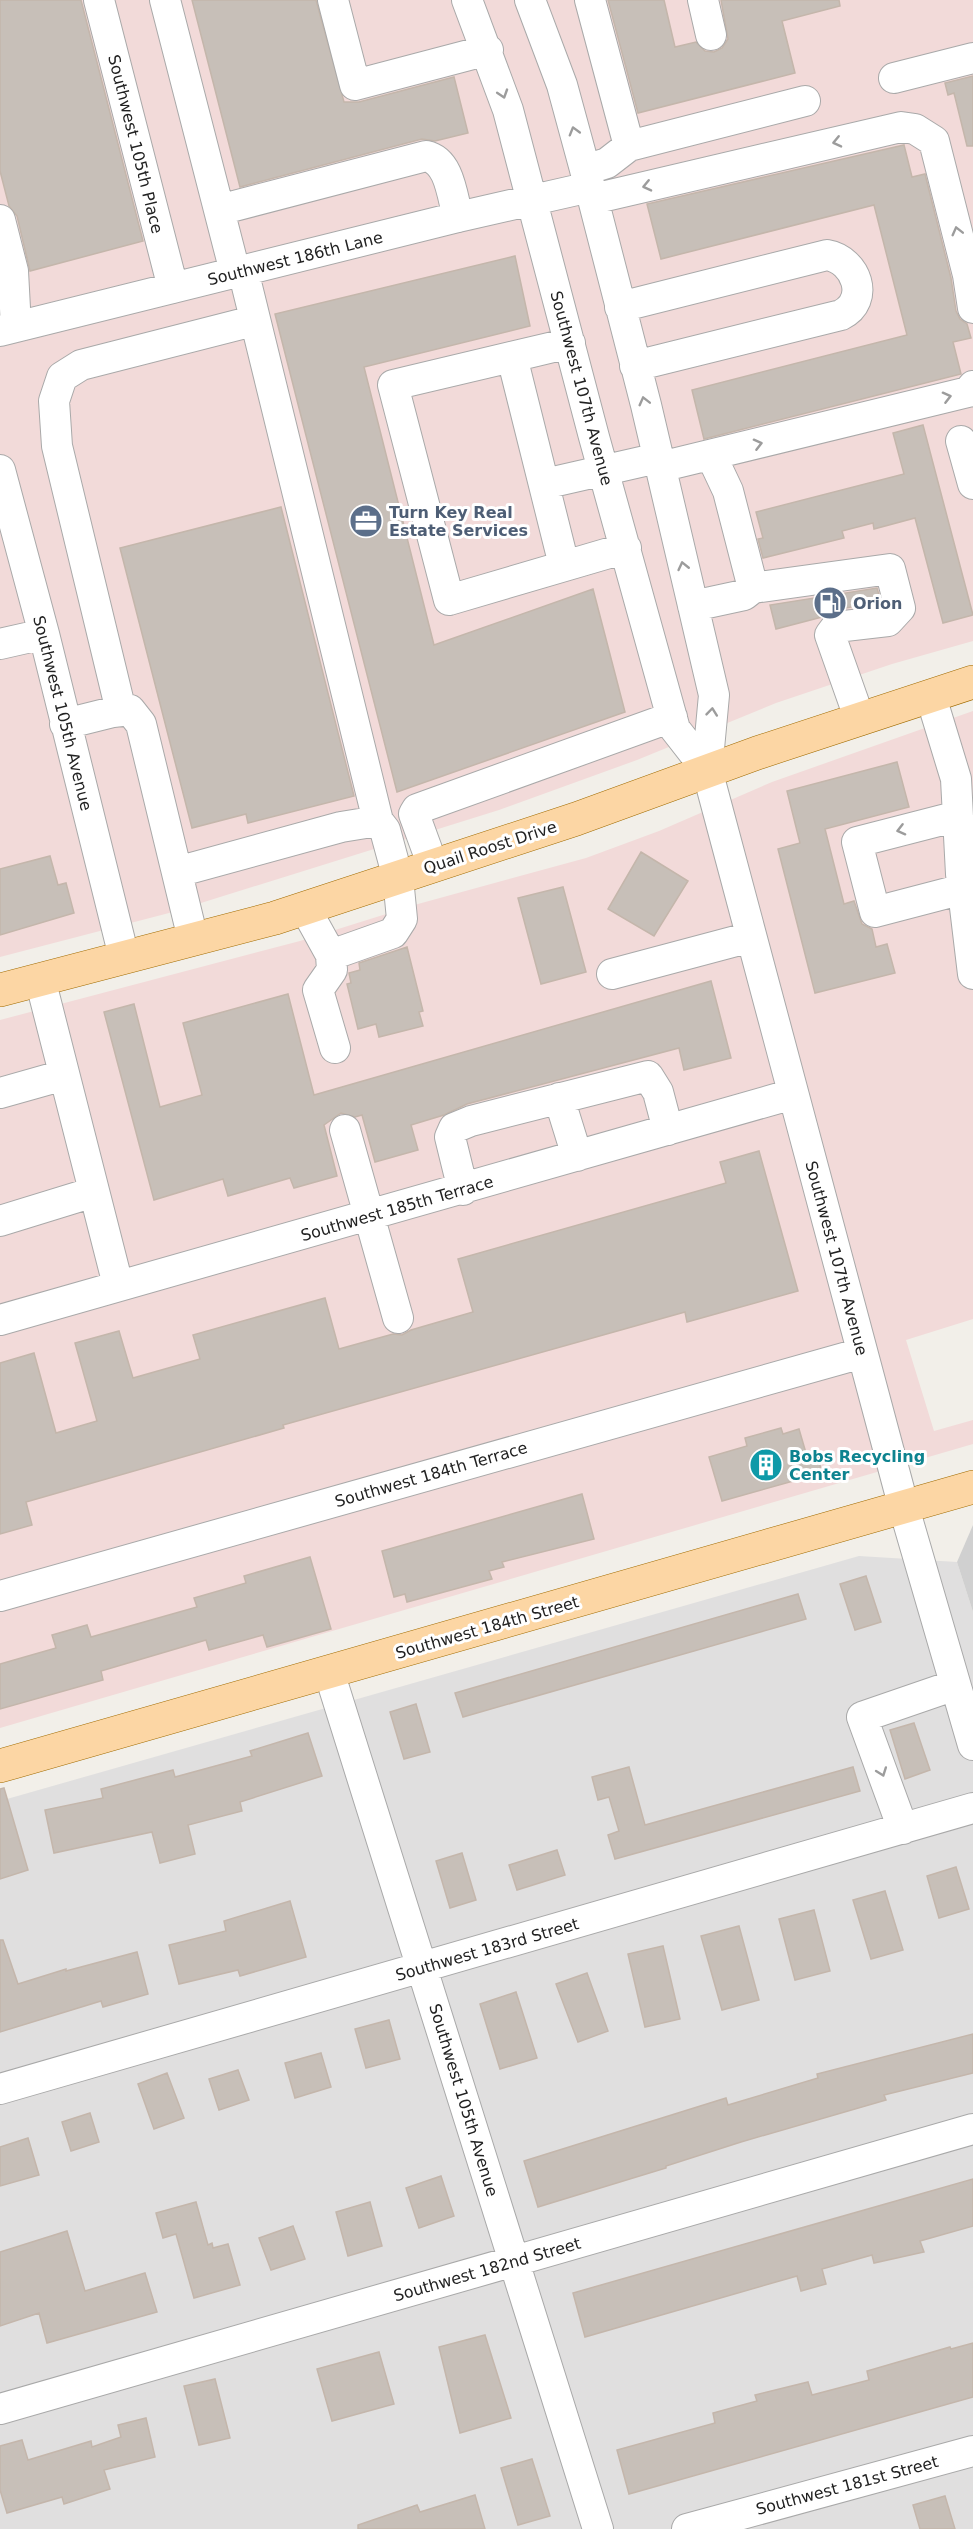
<svg xmlns="http://www.w3.org/2000/svg" width="973" height="2529" viewBox="0 0 973 2529" font-family="'DejaVu Sans',sans-serif">
  <style>
    .residential { fill: #e0dfdf }
    .commercial { fill: #f2dad9 }
    .religious { fill: #d0d0d0 }
    .building { fill: #c7bfb8; stroke: #c4b6ab; stroke-width: 1.5 }
    .lines { fill: none; stroke-linecap: round; stroke-linejoin: round }
    .minor-casing { stroke: #a9a9a9; stroke-width: 32 }
    .major-casing { stroke: #a06b00; stroke-width: 34 }
    .minor { stroke: #fff; stroke-width: 30 }
    .major { stroke: #fcd6a4; stroke-width: 33 }
    .oneway { stroke: #9c9c9c }
    .labels { text-anchor: middle; stroke-width: 6; stroke-linejoin: round; paint-order: stroke }
    .street-label { font-size: 16px; fill: #222; stroke: #fff }
    .service-label { font-size: 16px; font-weight: bold; fill: #4e5e75; stroke: #fff; text-anchor: start }
    .culture-label { font-size: 16px; font-weight: bold; fill: #0d838f; stroke: #fff; text-anchor: start }
  </style>
  <rect width="100%" height="100%" fill="#f2efe9"/>
  <path class="residential" d="M859,1556L957,1562L973,1612V2529H0V1801Z"/>
  <path class="commercial" d="M0,0H973V641L892,664L776,703L637,760L499,810L169,913L0,957Z
    M973,711V1319L906,1340L934,1431L973,1420V1444L0,1728V1020L300,941L418,904L586,858L659,831L772,782Z"/>
  <path class="religious" d="M973,1525V1612L957,1562Z"/>
  <path class="building" d="M0,0H81L143,241L30,271L17,216L9,206L0,171Z
    M192,0H316L344,102H359L454,77L468,133L435,141L422,139L240,187Z
    M608,0H664L675,47L696,42L705,51L714,52L722,48L728,39L721,0H839L840,6L782,21L795,73L638,113Z
    M973,76V146H967L954,93L948,95L945,83Z
    M904,145L912,177L925,174L951,278L956,311L960,319L967,324L971,338L953,342L961,374L704,439L692,390L907,335L874,205L661,259L647,204Z
    M515,256L530,326L364,367L434,645L593,589L625,712L397,792L275,314Z
    M923,425L973,615L943,623L915,518L874,529L873,523L842,531L844,538L763,558L758,539L763,538L756,512L904,474L893,433Z
    M281,507L354,796L248,823L246,814L192,828L120,548Z
    M877,588L881,602L834,610L822,617L776,629L770,605Z
    M897,762L909,807L825,829L844,904L854,901L862,924L872,929L876,947L887,944L895,973L815,993L778,849L800,843L787,791Z
    M641,852L688,881L654,936L608,909Z
    M50,856L58,885L66,883L74,913L0,935V869Z
    M563,887L586,972L541,984L518,898Z
    M407,947L423,1011L419,1012L423,1026L379,1037L376,1024L358,1029L347,984L351,983L349,973L360,970L359,963Z
    M711,981L731,1058L684,1070L679,1048L467,1104L444,1115L411,1125L418,1150L375,1162L362,1115L355,1117L341,1113L324,1125L337,1176L294,1188L290,1178L228,1196L223,1179L154,1200L104,1012L134,1004L160,1107L202,1095L183,1023L288,994L314,1095Z
    M759,1151L798,1291L687,1322L685,1312L283,1425L284,1428L26,1502L32,1525L0,1534V1363L34,1353L56,1433L97,1421L75,1343L119,1331L133,1378L200,1359L193,1335L325,1298L339,1349L393,1334L402,1335L411,1330L473,1312L458,1259L726,1183L720,1162Z
    M781,1428L783,1434L799,1429L806,1453L816,1450L822,1473L722,1501L709,1457L747,1446L745,1438Z
    M582,1494L594,1539L502,1562L504,1567L489,1571L492,1579L407,1602L405,1594L394,1597L382,1551Z
    M310,1557L331,1629L267,1647L263,1635L209,1650L206,1640L101,1671L103,1680L0,1709V1664L56,1648L52,1635L87,1625L91,1637L197,1607L194,1598L246,1583L244,1576Z
    M866,1576L881,1622L855,1630L840,1584Z
    M798,1594L806,1619L463,1717L455,1693Z
    M416,1704L430,1752L404,1759L390,1712Z
    M914,1723L930,1770L905,1779L890,1730Z
    M308,1733L322,1776L240,1802L242,1811L188,1825L195,1854L160,1863L152,1832L54,1853L45,1810L103,1798L101,1789L173,1770L175,1777L252,1756L250,1751Z
    M629,1767L645,1825L853,1767L860,1791L615,1859L608,1835L619,1831L609,1797L598,1800L592,1777Z
    M4,1788L28,1870L0,1879V1789Z
    M557,1850L565,1875L517,1890L509,1865Z
    M462,1853L476,1900L450,1908L436,1861Z
    M956,1867L969,1909L939,1918L927,1876Z
    M885,1891L903,1950L871,1959L853,1900Z
    M290,1901L306,1957L240,1976L238,1970L179,1984L169,1945L226,1931L224,1921Z
    M814,1910L830,1971L795,1980L779,1919Z
    M739,1926L759,2000L722,2010L701,1936Z
    M0,1940H3L18,1984L66,1969V1971L137,1952L148,1994L103,2007L101,2001L0,2032Z
    M663,1946L680,2019L645,2027L628,1954Z
    M587,1973L608,2031L578,2042L556,1984Z
    M516,1992L537,2058L500,2069L480,2004Z
    M389,2020L400,2059L366,2068L355,2029Z
    M973,2034V2073L884,2095L886,2100L741,2142L666,2166V2168L538,2207L524,2161L726,2098L728,2105L818,2078L817,2074Z
    M321,2053L331,2087L295,2098L285,2063Z
    M238,2070L249,2100L219,2110L209,2079Z
    M167,2073L184,2118L154,2129L138,2084Z
    M90,2113L99,2142L71,2151L62,2122Z
    M28,2138L39,2175L0,2186V2147Z
    M441,2176L454,2216L419,2228L406,2188Z
    M973,2179V2226L920,2241L924,2252L874,2263L872,2255L822,2269L826,2284L801,2291L797,2276L585,2337L573,2293Z
    M196,2202L208,2245L212,2243L213,2248L228,2244L240,2285L194,2298L176,2234L163,2238L156,2213Z
    M370,2202L382,2246L348,2256L336,2212Z
    M293,2226L305,2259L271,2270L259,2238Z
    M67,2231L85,2291L145,2273L157,2312L47,2343L39,2313L0,2326V2252Z
    M485,2335L511,2418L460,2433L439,2347Z
    M973,2343V2397L629,2494L617,2450L715,2423L713,2413L757,2401L755,2395L808,2382L812,2395L869,2380L867,2371L950,2347L951,2349Z
    M379,2352L394,2404L332,2421L317,2369Z
    M215,2379L230,2438L199,2445L184,2386Z
    M146,2418L155,2457L104,2470L110,2489L64,2504L62,2497L7,2513L0,2490V2446L22,2440L28,2460L91,2441L92,2447L121,2437L118,2425Z
    M532,2459L550,2516L518,2525L501,2468Z
    M475,2495L485,2529H358V2525L417,2505L420,2512Z
    M945,2496L955,2529H920L913,2505Z"/>
  <g class="lines">
    <defs>
      <path id="minor" d="M99,0L173,288
        M165,0L235,272
        M333,0L355,85L488,50
        M467,0L508,110L594,437L675,729L707,770L904,1508L973,1745
        M530,0L562,85L593,199L646,405L714,695L707,770
        M703,0L711,35
        M894,78L973,58
        M629,146L805,101
        M585,170L607,163L629,146L590,0
        M593,199L901,127L915,129L934,141L968,275L973,308
        M219,210L426,156C450,161 452,196 458,217
        M0,220L13,271L16,327
        M243,270L378,821
        M620,307L827,255C856,260 871,300 841,315L635,366
        M0,331L458,217L590,187
        M570,343L393,385L449,600L626,548
        M512,357L564,565
        M961,441L973,484
        M660,467L968,392L973,386
        M0,470L44,634L124,957
        M544,484L658,458
        M753,588L890,569L900,608L888,621L836,627L830,635L860,720
        M693,606L744,595L753,588L728,491L711,455
        M0,644L44,634
        M931,697L956,779L961,874L973,974
        M121,711L57,446L54,401L62,377L81,365L253,321
        M65,724L113,712L130,710L141,724L193,939
        M958,816L857,842L875,912L963,889
        M433,866L414,814L417,809L672,717
        M177,872L341,827L378,821L385,830L398,878L402,919L393,933L331,955
        M305,908L331,955L332,970L318,990L335,1048
        M612,974L751,937
        M40,979L118,1285
        M0,1093L64,1075
        M559,1098L577,1156
        M345,1130L398,1318
        M463,1190L450,1137L454,1128L471,1121L648,1076L658,1092L668,1130
        M0,1221L94,1192
        M0,1320L793,1094
        M0,1596L862,1353
        M329,1672L598,2529
        M903,1829L862,1717L955,1685
        M0,2089L973,1808
        M0,2409L973,2129
        M687,2529L973,2451"/>
      <path id="major" d="M0,990L275,918L576,819L757,753L973,682
        M0,1766L973,1487"/>
    </defs>
    <use href="#minor" class="minor-casing"/>
    <use href="#major" class="major-casing"/>
    <use href="#minor" class="minor"/>
    <use href="#major" class="major"/>
  </g>
  <defs><path id="oneway-chevron" d="M-2-3.5L2.5 0L-2 3.5" fill="none" stroke-width="1.6" stroke-linecap="round" stroke-linejoin="round" transform="scale(1.5)"/></defs>
  <g class="oneway">
    <use href="#oneway-chevron" transform="translate(503 94) rotate(72)"/>
    <use href="#oneway-chevron" transform="translate(574 131) rotate(-106)"/>
    <use href="#oneway-chevron" transform="translate(837 142) rotate(167)"/>
    <use href="#oneway-chevron" transform="translate(647 186) rotate(167)"/>
    <use href="#oneway-chevron" transform="translate(957 231) rotate(-104)"/>
    <use href="#oneway-chevron" transform="translate(947 397) rotate(-14)"/>
    <use href="#oneway-chevron" transform="translate(644 401) rotate(-104)"/>
    <use href="#oneway-chevron" transform="translate(758 444) rotate(-14)"/>
    <use href="#oneway-chevron" transform="translate(683 566) rotate(-103)"/>
    <use href="#oneway-chevron" transform="translate(712 712) rotate(-84)"/>
    <use href="#oneway-chevron" transform="translate(901 830) rotate(166)"/>
    <use href="#oneway-chevron" transform="translate(882 1772) rotate(70)"/>
  </g>
  <defs>
    <symbol id="office-disc" viewBox="-11 -11 22 22"><circle r="9.5" fill="#5c6f8a" stroke="#fff"/><path d="M-6-3h4V-5.5h4V-3h4V5H-6ZM-1-4.5V-3h2v-1.5ZM-6 0V1H6V0Z" fill="#fff"/></symbol>
    <symbol id="fuel-disc" viewBox="-11 -11 22 22"><circle r="9.5" fill="#5c6f8a" stroke="#fff"/><path d="M-5.5-6h7V0h2V4h1.3V-2.5L3-4.5l.8-.8L6-3V5H2.5V1h-1V6h-7ZM-4.2-4.7v3.2H.2V-4.7Z" fill="#fff"/></symbol>
    <symbol id="building-disc" viewBox="-11 -11 22 22"><circle r="9.5" fill="#0f9aa8" stroke="#fff"/><path d="M-4-6H4V6H1V3H-1V6H-4ZM-2.5-4.3h1.7v1.8h-1.7ZM.8-4.3h1.7v1.8H.8ZM-2.5-1h1.7V.8h-1.7ZM.8-1h1.7V.8H.8Z" fill="#fff"/></symbol>
  </defs>
  <g fill-rule="evenodd">
    <use href="#office-disc" x="347" y="502" width="38" height="38"/>
    <use href="#fuel-disc" x="811" y="584" width="38" height="38"/>
    <use href="#building-disc" x="747" y="1446" width="38" height="38"/>
  </g>
  <g class="labels">
    <g class="street-label">
      <text transform="translate(136 144) rotate(76)" y="6">Southwest 105th Place</text>
      <text transform="translate(295 258) rotate(-14)" y="6">Southwest 186th Lane</text>
      <text transform="translate(582 388) rotate(75)" y="6">Southwest 107th Avenue</text>
      <text transform="translate(63 713) rotate(76)" y="6">Southwest 105th Avenue</text>
      <text transform="translate(490 847) rotate(-18)" y="6">Quail Roost Drive</text>
      <text transform="translate(397 1208) rotate(-16)" y="6">Southwest 185th Terrace</text>
      <text transform="translate(837 1258) rotate(75)" y="6">Southwest 107th Avenue</text>
      <text transform="translate(431 1474) rotate(-16)" y="6">Southwest 184th Terrace</text>
      <text transform="translate(487 1627) rotate(-16)" y="6">Southwest 184th Street</text>
      <text transform="translate(487 1949) rotate(-16)" y="6">Southwest 183rd Street</text>
      <text transform="translate(464 2100) rotate(73)" y="6">Southwest 105th Avenue</text>
      <text transform="translate(487 2269) rotate(-16)" y="6">Southwest 182nd Street</text>
      <text transform="translate(847 2485) rotate(-15)" y="6">Southwest 181st Street</text>
    </g>
    <g class="service-label">
      <text x="389" y="518">Turn Key Real<tspan x="389" dy="18">Estate Services</tspan></text>
      <text x="853" y="609">Orion</text>
    </g>
    <g class="culture-label">
      <text x="789" y="1462">Bobs Recycling<tspan x="789" dy="18">Center</tspan></text>
    </g>
  </g>
</svg>
